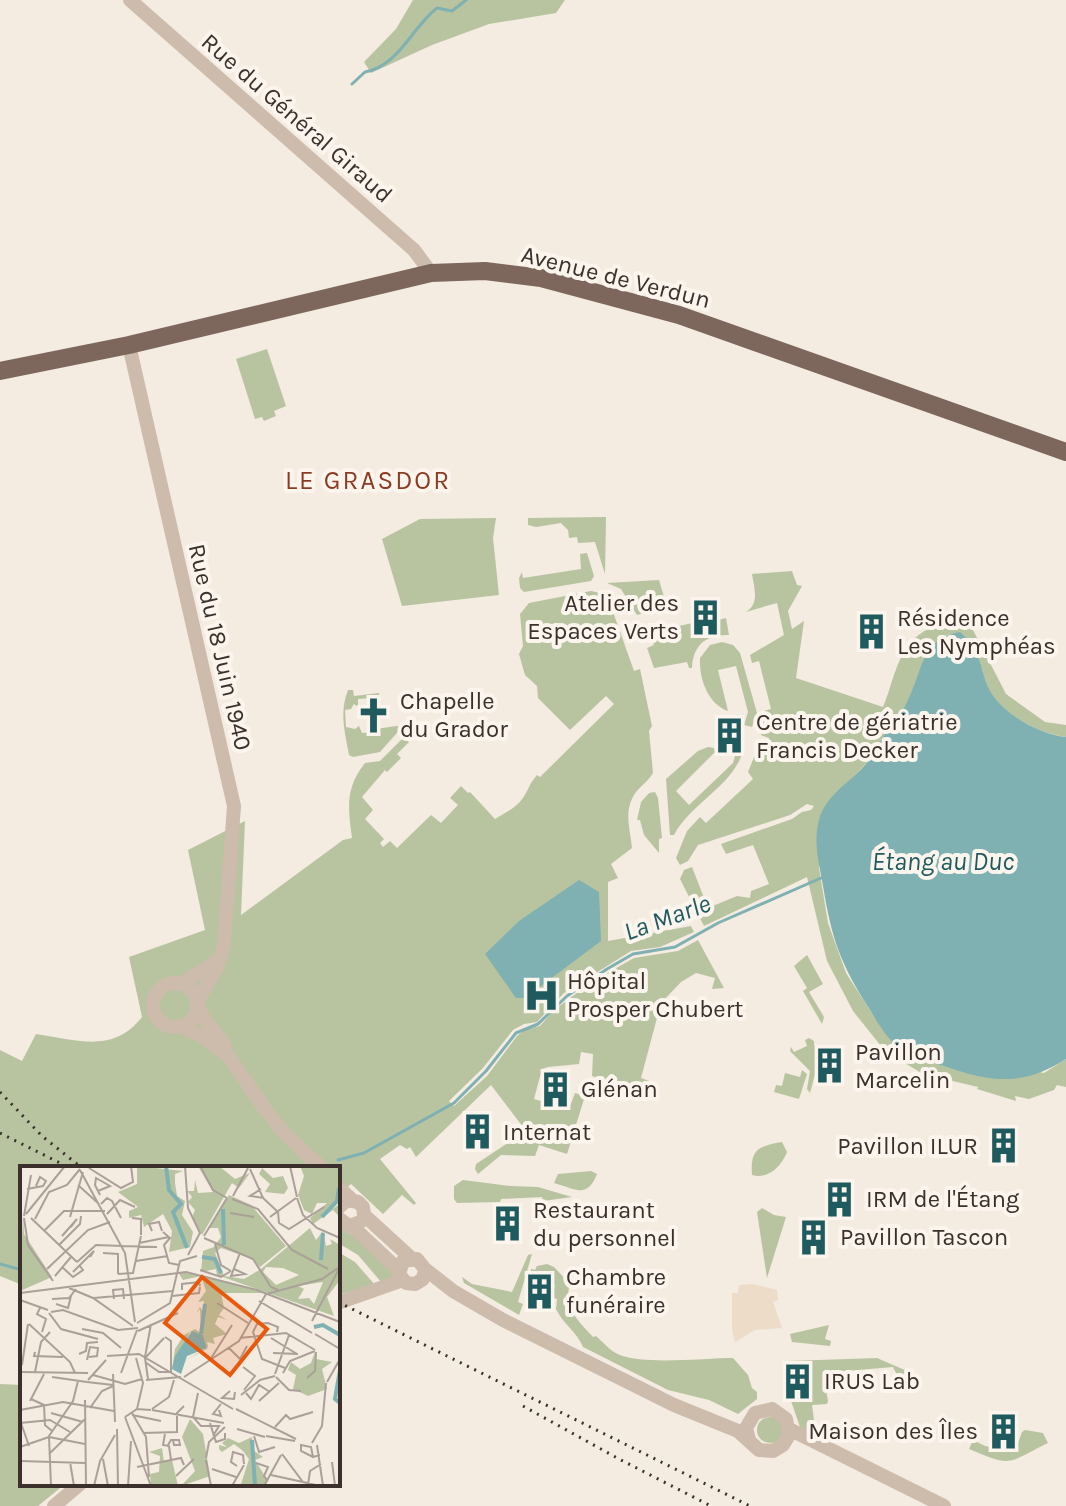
<svg xmlns="http://www.w3.org/2000/svg" width="1066" height="1506" viewBox="0 0 1066 1506" font-family="Karla,sans-serif">
  <style>
    .green { fill: #b8c4a0 }
    .plaza { fill: #ecdcc8 }
    .water { fill: #7fb0b2 }
    .lines { fill: none; stroke-linecap: round; stroke-linejoin: round }
    .stream { stroke: #7fb0b2; stroke-width: 3 }
    .minor { stroke: #cdbbac; stroke-width: 14 }
    .major { stroke: #7d675c; stroke-width: 18 }
    .rail { stroke: #3b302b; stroke-width: 3; stroke-dasharray: 2 6; stroke-linecap: butt }
    .labels { text-anchor: middle; stroke-width: 8; stroke-linejoin: round; paint-order: stroke }
    .street-label { font-size: 24px; fill: #3b302b; stroke: #fbf5ee }
    .poi-label { font-size: 24px; fill: #3b302b; stroke: #fbf5ee; text-anchor: start }
    .neighbourhood-label { font-size: 26px; letter-spacing: 2px; fill: #8c3b22; stroke: #fbf5ee }
    .water-label { font-size: 26px; font-style: italic; fill: #1f5a5e; stroke: #fbf5ee }
    .inset-river { fill: none; stroke: #7fb0b2; stroke-width: 4 }
    .inset-road { fill: none; stroke: #aaa098; stroke-width: 2 }
    .view { fill: #e8590c; fill-opacity: 0.15; stroke: #e8590c; stroke-width: 4 }
    .inset-edge { fill: none; stroke: #3b302b; stroke-width: 4 }
  </style>
  <rect width="100%" height="100%" fill="#f4ebe1"/>
  <path class="green" d="M413,0H565L556,13L489,24L432,45L371,73L364,62L396,29Z
    M267,349L286,406L274,411L276,416L264,421L262,417L255,419L236,359Z
    M606,517L605,574L595,542L578,543L577,537L569,538L568,530L561,523L536,527L528,525V518Z
    M496,518L493,538L499,595L402,606L382,539L420,519Z
    M587,553L594,576L591,581L524,592L520,588L519,578L522,572L523,578L581,569L580,554Z
    M792,571L797,585L802,586L788,611L792,629L804,621L796,678L883,707C896,676 898,637 937,626C951,621 960,621 973,630L1006,694L1045,722L1066,725V737C1039,734 1000,713 988,688C979,666 982,649 961,633L947,635L929,649L916,686L907,703L869,760L823,811L819,868L828,923L846,973L882,1029L896,1045L1044,1073L1066,1059V1087L1057,1085L1054,1090L1029,1099L1015,1096L1016,1101L977,1089L978,1087L923,1074L885,1051L853,1011L827,961L807,877L704,926L680,879L684,870L692,867L708,908L737,896L750,898L751,891L769,884L753,845L726,854L721,844L792,819L802,812L811,810L814,806L807,804L790,815L698,845L688,861L680,865L676,858L687,831L700,817L706,823L753,779L748,772L757,750L766,752L769,738L761,735L764,711L771,709L759,661L752,663L750,655L784,635L777,603L746,612C760,603 754,588 752,574Z
    M659,580L665,600L646,605L647,612L637,615L621,589L607,583Z
    M591,591L609,595L620,609L613,612L634,671L640,669L652,726L649,731L653,773C649,780 642,785 636,792C623,810 630,828 632,848L611,864L618,878L608,882V941L691,926L694,932L660,947L631,951L564,993L537,1022L524,1024L513,1030L483,1068L449,1101L454,1106L487,1076L517,1036L526,1029L540,1026L553,1011L590,983L634,958L678,951L698,940L724,988L712,989L715,978L696,973L681,982L661,1003L641,1078L649,1081L647,1088L660,1096L592,1076L593,1054L581,1052L579,1064L548,1067L542,1069L534,1099L569,1109L575,1093L585,1096L567,1154L539,1145L535,1156L501,1155L478,1174L475,1169L476,1164L526,1131L491,1085L416,1157L410,1147L407,1149L400,1145L380,1159L416,1203L414,1205L402,1195L383,1214L351,1184L338,1195V1168H22V1285L0,1276V1050L22,1061L36,1034C78,1040 113,1054 142,1017L129,957L205,930L188,850L245,821L241,915L343,840L352,838C348,808 345,788 365,763L380,761L404,737L409,742L397,754L401,758L387,772L385,770L362,797L373,810L365,819L384,839L380,843L383,847L390,841L397,848L431,815L441,823L458,805L450,798L461,786L468,793L470,792L495,819C505,813 516,808 523,798C529,789 529,784 537,775L540,777L614,704L606,696L570,730L538,698L537,686L525,675L519,654L523,646L520,614L529,603Z
    M726,618L729,635C706,634 693,645 692,668H689L687,662L654,668L647,648L654,645L651,637L644,639L641,625L666,624L673,631L679,626L697,622L698,625Z
    M722,642L733,645L740,653L757,713L752,727L744,725L748,712L736,666L718,670L728,711C708,704 699,679 700,658L710,645Z
    M348,690H353L354,696L379,693L380,704L374,705L372,698L358,699V707L354,704L351,709L345,710L346,727L355,729L359,726L362,733L375,732V729L404,725L380,752L353,757L349,755C345,732 339,713 348,690Z
    M708,747L714,748L715,752L676,791L689,805L733,763L737,749L743,751C733,786 691,803 674,835H670L666,779L698,751Z
    M655,792L658,798L662,838L659,839V853L644,835L640,820H637L641,802L649,793Z
    M807,955L823,984L809,992L824,1017L822,1024L803,991L807,988L794,966Z
    M809,1038L814,1041V1045L822,1048L810,1093L807,1089L810,1071L790,1051L791,1047L794,1052L807,1046L805,1040Z
    M802,1070L807,1074L799,1099L774,1092L776,1085L782,1086L785,1073L800,1077Z
    M782,1142L787,1152C780,1169 767,1179 752,1175C750,1149 759,1146 782,1142Z
    M591,1171L597,1174C587,1199 576,1189 554,1183L558,1174Z
    M463,1180L511,1186L538,1187L572,1197L543,1201L542,1197L501,1199L500,1202L457,1203L454,1199V1186Z
    M762,1208L774,1215L786,1217L767,1278L757,1212Z
    M338,1227C364,1242 383,1250 395,1279L382,1283L358,1255L338,1243Z
    M338,1252L355,1262L375,1285L338,1295Z
    M532,1254L518,1302L523,1304L519,1315L464,1283L462,1277L472,1284L512,1292L528,1255Z
    M547,1264L554,1267L570,1284C563,1307 577,1320 593,1337L596,1336C604,1343 611,1352 620,1355C645,1365 705,1358 733,1358L748,1375L752,1388L757,1392V1399L738,1414L709,1400L668,1390L583,1347C577,1332 563,1324 556,1309L557,1299L551,1297L555,1285L531,1278V1269L535,1270L537,1266Z
    M829,1325L825,1339L831,1341L830,1346L792,1342L790,1334Z
    M877,1358L914,1374L897,1375L893,1367L823,1373L828,1401L827,1404L812,1405L816,1435L800,1427L790,1398L792,1393L788,1379L783,1376V1367L789,1361Z
    M0,1384L22,1385V1484H65L38,1506H0Z
    M757 1430a13 13 0 1 1 26 0a13 13 0 1 1-26 0Z
    M1025,1430L1043,1433L1048,1443C1007,1463 1013,1468 969,1449L973,1440L985,1446L1008,1450L1018,1443L1022,1432Z"/>
  <path class="plaza" d="M753,1284L777,1290L778,1300L773,1302L782,1328L755,1330L735,1342L732,1330V1293H738L739,1285Z"/>
  <path class="water" d="M960,632C982,649 979,666 988,687C1000,713 1039,734 1066,737V1059C1028,1083 999,1084 956,1070C937,1063 917,1059 900,1047C886,1039 878,1023 870,1010C840,963 832,940 823,886C819,863 813,842 819,820C826,793 854,781 869,760C874,753 877,746 882,739C889,727 900,716 906,704C923,674 919,639 960,632Z
    M579,880L599,892L601,941L525,998H516L485,954L519,921Z"/>
  <g class="lines">
    <path class="stream" d="M352,84L365,72C399,66 412,27 437,8L452,11L466,0
      M338,1160L364,1153L454,1103L486,1071L516,1033L538,1024L567,996L607,969L633,954L675,947L718,923L821,878
      M0,1264L22,1270"/>
    <path class="minor" d="M130,0L414,250L431,273
      M129,345L234,806L224,944L217,968L197,1001
      M153 1005a22 22 0 1 1 44 0a22 22 0 1 1-44 0Z
      M181,984L217,961
      M198,1007L203,1017L223,1042L227,1054L265,1109L285,1134L322,1168
      M183,1027L200,1035L223,1052
      M338,1187L351,1199
      M338,1208L347,1200L358,1202L363,1207L364,1215L411,1258
      M338,1218L349,1226L360,1222
      M352,1226L399,1270
      M425,1269L423,1279L415,1284L406,1283L399,1274L403,1261L417,1259L425,1269L453,1291L503,1320L674,1405L738,1431L759,1450L773,1451L783,1445L789,1435L786,1419L772,1409L755,1413L746,1428L749,1440
      M338,1303L403,1280
      M789,1429L944,1506
      M54,1506L80,1484"/>
    <path class="major" d="M0,371L129,345L431,273L485,271L541,278L679,315L1066,452"/>
    <path class="rail" d="M0,1092L42,1136L82,1168
      M0,1133L68,1167
      M338,1302L750,1506
      M523,1406L619,1459L711,1506"/>
  </g>
  <defs>
    <symbol id="building-bare" viewBox="-9 -9 18 18"><path d="M-4-6H4V6H1V3H-1V6H-4ZM-2.5-4.3h1.7v1.8h-1.7ZM.8-4.3h1.7v1.8H.8ZM-2.5-1h1.7V.8h-1.7ZM.8-1h1.7V.8H.8Z" fill="#1f5a5e" stroke="#fbf5ee" stroke-width="2.5" paint-order="stroke"/></symbol>
    <symbol id="church-bare" viewBox="-9 -9 18 18"><path d="M-1.2-6h2.4v3.5h3.3v2.4h-3.3V6h-2.4V-.1h-3.3v-2.4h3.3Z" fill="#1f5a5e" stroke="#fbf5ee" stroke-width="2.5" paint-order="stroke"/></symbol>
    <symbol id="hospital-bare" viewBox="-9 -9 18 18"><path d="M-5-5h3v3.5h4V-5h3V5h-3V1.5h-4V5h-3Z" fill="#1f5a5e" stroke="#fbf5ee" stroke-width="2.5" paint-order="stroke"/></symbol>
  </defs>
  <g fill-rule="evenodd">
    <use href="#building-bare" x="680" y="592" width="51" height="51"/>
    <use href="#building-bare" x="846" y="606" width="51" height="51"/>
    <use href="#church-bare" x="348" y="690" width="51" height="51"/>
    <use href="#building-bare" x="704" y="710" width="51" height="51"/>
    <use href="#hospital-bare" x="516" y="970" width="51" height="51"/>
    <use href="#building-bare" x="804" y="1040" width="51" height="51"/>
    <use href="#building-bare" x="530" y="1064" width="51" height="51"/>
    <use href="#building-bare" x="452" y="1106" width="51" height="51"/>
    <use href="#building-bare" x="978" y="1120" width="51" height="51"/>
    <use href="#building-bare" x="814" y="1174" width="51" height="51"/>
    <use href="#building-bare" x="482" y="1198" width="51" height="51"/>
    <use href="#building-bare" x="788" y="1212" width="51" height="51"/>
    <use href="#building-bare" x="514" y="1266" width="51" height="51"/>
    <use href="#building-bare" x="772" y="1356" width="51" height="51"/>
    <use href="#building-bare" x="978" y="1406" width="51" height="51"/>
  </g>
  <g class="labels">
    <g class="street-label">
      <text transform="translate(297 118) rotate(41)" y="8">Rue du Général Giraud</text>
      <text transform="translate(616 277) rotate(14)" y="8">Avenue de Verdun</text>
      <text transform="translate(220 647) rotate(77)" y="8">Rue du 18 Juin 1940</text>
    </g>
    <g class="poi-label">
      <text x="679" y="611" text-anchor="end">Atelier des<tspan x="679" dy="28">Espaces Verts</tspan></text>
      <text x="897" y="626">Résidence<tspan x="897" dy="28">Les Nymphéas</tspan></text>
      <text x="400" y="709">Chapelle<tspan x="400" dy="28">du Grador</tspan></text>
      <text x="756" y="730">Centre de gériatrie<tspan x="756" dy="28">Francis Decker</tspan></text>
      <text x="567" y="989">Hôpital<tspan x="567" dy="28">Prosper Chubert</tspan></text>
      <text x="855" y="1060">Pavillon<tspan x="855" dy="28">Marcelin</tspan></text>
      <text x="581" y="1097">Glénan</text>
      <text x="503" y="1140">Internat</text>
      <text x="978" y="1154" text-anchor="end">Pavillon ILUR</text>
      <text x="866" y="1207">IRM de l'Étang</text>
      <text x="533" y="1218">Restaurant<tspan x="533" dy="28">du personnel</tspan></text>
      <text x="840" y="1245">Pavillon Tascon</text>
      <text x="566" y="1285">Chambre<tspan x="566" dy="28">funéraire</tspan></text>
      <text x="824" y="1389">IRUS Lab</text>
      <text x="978" y="1439" text-anchor="end">Maison des Îles</text>
    </g>
    <g class="neighbourhood-label">
      <text x="368" y="489">LE GRASDOR</text>
    </g>
    <g class="water-label">
      <text x="943" y="870">Étang au Duc</text>
      <text transform="translate(667 917) rotate(-20)" y="9">La Marle</text>
    </g>
  </g>
  <g transform="translate(20 1166)">
    <rect width="320" height="320" fill="#f4ebe1"/>
    <path d="M117,0L163,5L155,8V17L157,30L165,35L162,49L173,66L170,81L149,86L152,65L143,48L124,61L121,49L109,52V45L118,41L98,26L117,18ZM178,0H199L215,13L230,7L219,22L212,17L182,69L172,51L175,44L168,36L172,31L167,25H174L175,14L178,27L193,26ZM280,0H320V35L311,44L320,38V51L313,44L293,58L290,52L307,37H297L292,48L284,44L278,29L284,10ZM242,2L253,12L263,10L268,22L264,28L245,26L250,18L239,8ZM209,29L231,39L266,80L240,101L233,93L201,82L195,87L204,110L224,113L241,103L290,62L296,74L303,65L306,80L312,78L310,73L320,79V114L307,131L314,150L197,109L196,103L181,106L183,85L194,81L201,71L198,62H188ZM246,101L263,102L279,109L256,119L243,106ZM303,116L294,138L289,132L278,133L284,123L278,120ZM3,48L4,68L32,111L0,125ZM158,106L186,110L246,127H201L204,142L199,149L207,154L198,151L195,158L207,168L193,172L195,178L187,176L188,180L187,183L164,195L187,182L183,169L170,166L152,203L155,183L164,169L175,163L181,167L180,143L176,147L180,141L183,146L184,135L178,136L186,125L181,110L163,114ZM295,186L296,193L312,196L302,203L307,223L288,230L273,223L276,209L268,204L271,196L280,203L291,197ZM170,253L183,268L190,310L161,320L175,305L162,271ZM232,271L233,284L243,291L235,294L248,315L244,320L221,318L229,293L223,285L214,278L202,286L199,283V279L207,281L202,277L208,272L219,277ZM142,282L144,296L152,294L158,320H131L130,308L139,306L140,290L129,286Z" fill="#b8c4a0" fill-rule="evenodd"/>
    <path d="M172,165L183,169L187,182L167,190L161,208L152,203L155,190Z" fill="#7fb0b2"/>
    <path class="inset-river" d="M146,0L149,24L161,38L153,46L167,82M203,43L204,79M302,51L317,35L319,22M182,91L195,93L201,107M301,94L303,67M294,161L303,159L320,169M181,168L185,138M320,204L315,233L320,237M232,274L235,320"/>
    <path class="inset-road" d="M165,0L168,42L180,67L168,89M180,0L193,24L207,32M270,0L277,31M69,2L101,22L113,16L111,0M230,3L243,32L258,46M60,4L105,87L115,156M58,19L79,38M7,23L23,20L26,15L20,11L16,20M241,23L230,30L244,32M78,25L90,20L76,12L75,19L80,29M213,30L228,2M277,32L283,49L297,62L320,72M212,33L238,43L272,84L308,103M81,38L87,32L92,35L101,52M258,46L259,57L269,63L304,41M210,47L234,51M6,48L45,0M87,48L100,34L115,41M4,50L11,9M50,51L63,6M250,51L276,32M4,52L8,79L33,115M11,52L57,96M112,52L121,53V69M15,53L29,26L47,19L60,3M25,64L44,45H85M132,65L129,58L139,56L142,65M143,66L150,72L144,79L149,97L159,99M42,70L57,53L51,61M184,70L207,32M184,72L233,93L251,121L258,124M119,77L149,71M195,78L201,99L211,105M39,79L60,58L61,50M101,80L137,81M83,87L98,88V108M116,95L148,90M57,96L76,79L103,80M42,101L53,111L63,104L59,99M27,103L68,64L90,56M214,103L225,108L211,110L218,92L220,87M180,104L201,111L211,105M53,106L74,85L70,91M98,108L113,107L121,70M35,110L51,91M49,122L73,132L113,160M162,124V118L179,116L180,120M0,127L166,106L237,124L320,156M152,130L179,127L180,121M74,132L153,125M32,133L49,132L56,123M94,133L93,124L103,123L104,133M0,134L28,144M239,135L292,167M197,137L228,157M36,138L48,142L51,130M20,142L17,148L26,153L22,166M31,146L43,144L98,164L118,162M29,147L41,163L78,173M292,155L320,101M117,157L150,137L160,95L177,90M9,158L50,196L55,207M62,163L83,167L101,182M118,165L158,147M257,166L258,161L248,157L237,158L233,166L242,193L265,202M295,168L320,183M220,172L266,167L295,184M251,172L277,188M209,182L220,193L227,180M15,186L14,190L43,191M253,187L278,188M59,188L66,185L67,177L78,176M87,190L119,188L213,243M125,191L131,158M116,192L123,217L117,243M67,194L70,181L78,182L77,190L69,191M190,194L212,159M125,196L139,206H151V175L145,171M2,199L8,158M223,201L235,210L224,224M0,206L68,207M15,206L21,176L30,166M101,207L117,164M263,207L270,195L295,185M93,208L95,256M255,208L269,169M73,209L105,218L122,213M32,211L67,216M164,211L219,175L246,128L302,113L318,102M256,211L269,224L281,225M287,212L295,205L296,186M128,213L125,192L144,172M68,214L86,194M126,214L161,211M67,216L93,219M307,216L320,193M210,225L202,232L214,233L215,226M178,227L173,251L181,260H199L193,270M226,227L231,233L239,219L250,226M221,229L240,214L255,210M11,233L24,239L25,259L32,265M65,234L66,320M10,235L24,208M239,235L259,217M70,242L82,225L93,220M132,243L149,231L154,214M216,243L276,273M0,244L43,236L94,245M132,244L204,257M199,244L201,250L193,248L201,238M31,247L63,256M112,247L126,271L129,311M112,249L141,255M105,251L131,320M105,251L117,243L131,244M0,257L30,254L50,266M1,257L9,280M190,257L196,276L205,273V267M255,261L266,249L270,253L293,246M97,263L98,320M217,263L245,271M123,267L157,266V247L164,240M145,268L143,279L149,280L151,294M234,270L239,286L255,281M246,270L275,275M29,271L65,278M292,277L302,260L306,217M148,279L151,274H159L160,279H154L153,274M297,279L303,320M0,281L29,271M29,288L65,253M262,288L283,316L300,320M293,291L281,285V279L291,281L293,291L300,289M186,292L189,276L205,261M83,293L88,320M186,294L191,320M0,295L65,297M50,296L54,320M312,296L315,320M236,297L248,301L244,310L248,315M217,300L211,296L213,286L223,289L224,298M117,301L161,292L164,299M192,303L216,311M251,309L283,316M156,310L174,293M288,319L290,305L301,298M31,320L29,270L53,235L58,215M74,320L80,295L95,269M108,320L111,275M212,320L224,299M244,320L261,289"/>
    <path class="view" d="M182,111L247,163L210,209L145,157Z"/>
    <rect width="320" height="320" class="inset-edge"/>
  </g>
</svg>
